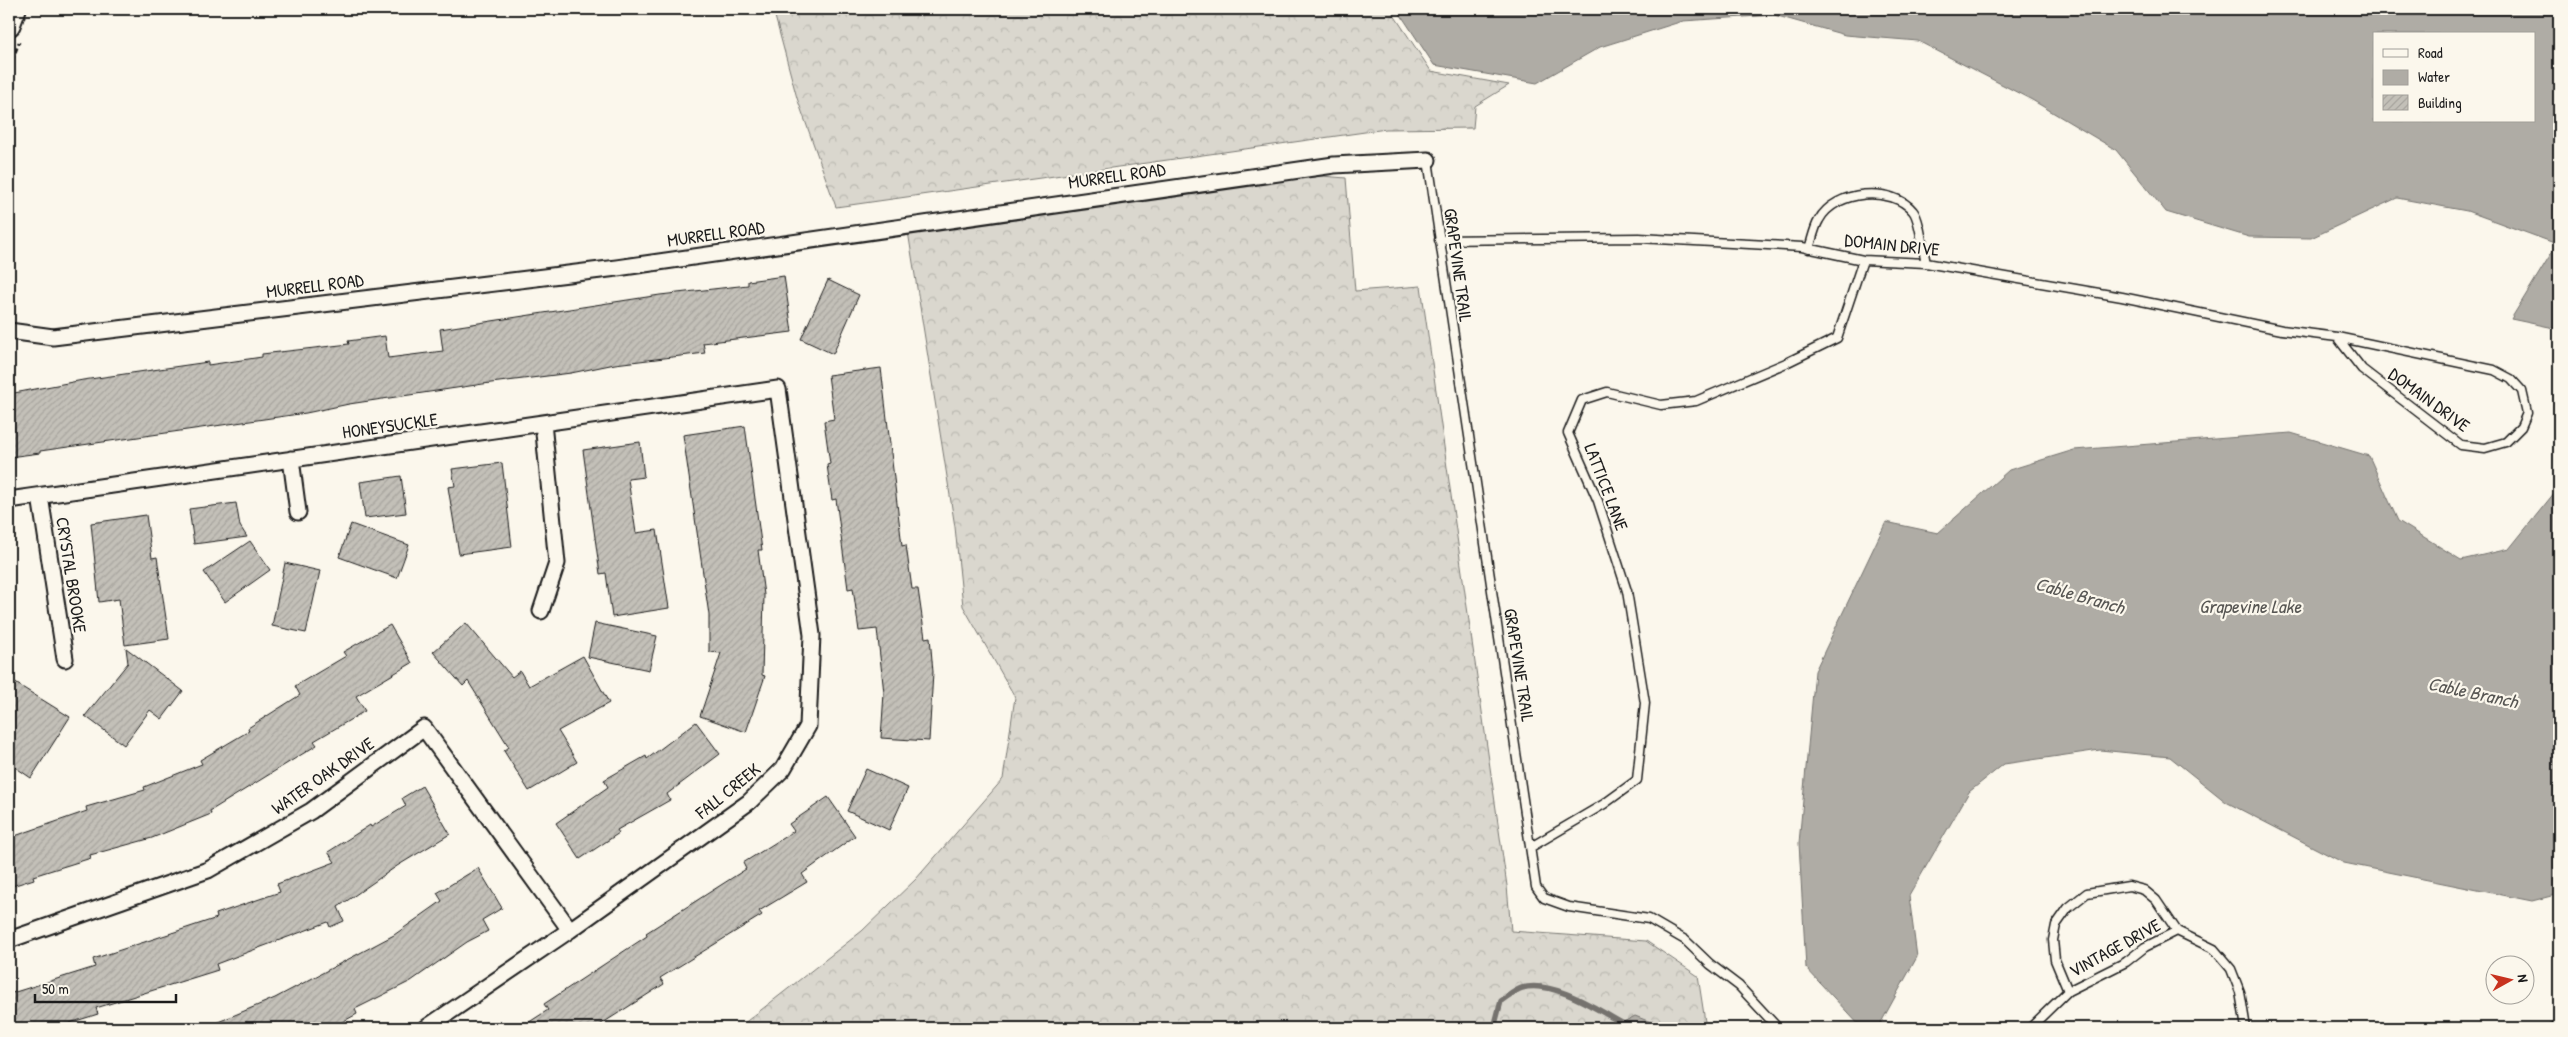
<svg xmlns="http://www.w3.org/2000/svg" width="2568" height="1037" viewBox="0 0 2568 1037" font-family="'Patrick Hand',sans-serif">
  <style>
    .forest { fill: url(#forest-crowns); stroke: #7b7a75 }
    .water { fill: #afaca5; stroke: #74726e; fill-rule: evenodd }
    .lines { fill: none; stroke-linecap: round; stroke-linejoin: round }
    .stream { stroke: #74726e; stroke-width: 5.5 }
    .building { fill: url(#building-hatch); stroke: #1c1c1c }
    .service-casing { stroke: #1c1c1c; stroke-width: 11 }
    .minor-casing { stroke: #1c1c1c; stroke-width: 19 }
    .secondary-casing { stroke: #1c1c1c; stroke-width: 25 }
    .path { stroke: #1c1c1c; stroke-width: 3; stroke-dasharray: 5 4; stroke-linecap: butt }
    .service { stroke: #fbf7ec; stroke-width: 8 }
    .minor { stroke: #fbf7ec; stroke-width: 15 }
    .secondary { stroke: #fbf7ec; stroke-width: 21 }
    .labels { text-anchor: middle; stroke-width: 4.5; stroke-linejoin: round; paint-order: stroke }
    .street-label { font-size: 18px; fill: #1c1c1c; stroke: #fbf7ec }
    .water-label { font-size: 19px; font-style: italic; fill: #575653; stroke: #fbf7ec }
  </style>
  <defs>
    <pattern id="forest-crowns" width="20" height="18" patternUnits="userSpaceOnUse" patternTransform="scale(1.25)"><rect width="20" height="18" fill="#dad7ce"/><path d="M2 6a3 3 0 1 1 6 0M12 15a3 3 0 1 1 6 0" fill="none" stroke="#bab8b0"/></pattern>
    <pattern id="building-hatch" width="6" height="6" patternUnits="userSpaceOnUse" patternTransform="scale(1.25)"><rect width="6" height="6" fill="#c3c0b8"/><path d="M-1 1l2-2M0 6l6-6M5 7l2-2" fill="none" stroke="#a7a49e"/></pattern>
  </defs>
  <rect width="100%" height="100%" fill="#fbf7ec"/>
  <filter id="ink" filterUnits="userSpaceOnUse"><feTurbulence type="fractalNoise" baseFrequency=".02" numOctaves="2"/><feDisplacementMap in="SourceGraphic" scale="10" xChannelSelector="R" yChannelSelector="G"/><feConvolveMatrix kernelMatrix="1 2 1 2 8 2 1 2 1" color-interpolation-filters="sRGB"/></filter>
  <g filter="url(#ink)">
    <path class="forest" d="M773,9H1390L1431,71L1509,85L1475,106L1473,128L1386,129L836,207L797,98Z
      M1322,176L1346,178L1355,291L1421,286L1507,886L1511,931L1646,941L1698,976L1706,1028H738L862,931L916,879L1003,779L1015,697L963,606L955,527L907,225Z"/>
    <path class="water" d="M1397,9H2559V329L2511,319L2557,244L2467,211L2397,198L2311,238L2249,237L2166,212L2116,150L2032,100L1918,41L1845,35L1774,15L1683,21L1600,47L1537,83L1434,65ZM2374,34H2534V121H2374Z
      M2291,433L2369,456L2398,521L2461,560L2509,549L2559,487V894L2532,901L2344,863L2226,802L2170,757L2100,750L2004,764L1969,792L1909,896L1917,957L1878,1028H1862L1806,968L1799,843L1815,671L1886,522L1938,533L2009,470L2074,450Z
      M1635,1016L1666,1028H1612Z"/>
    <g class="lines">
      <path class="stream" d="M1494,1028L1501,1001C1507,997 1515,990 1522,988C1555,979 1602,1013 1631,1028"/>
    </g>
    <path class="building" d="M784,276L792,332L703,343L705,353L615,364L571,373L483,384L349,404L306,413L40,451V453L9,457V394L83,380L208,362V365L262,357V354L349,344L348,341L385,336L388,358L443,351L440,329L660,295L748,285V281Z
      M828,280L859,295L833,354L801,339Z
      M881,368L902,546L906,545L912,589H918L925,638L930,637L933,672L929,741L881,738L884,693L877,629L859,631L853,588L848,589L836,499L832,500L827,465L830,464L824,421L834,419L828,375Z
      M745,426L762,550H758L764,595L762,675L765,676L746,732L700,716L721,653L709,652V615L683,435Z
      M640,442L644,477L628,479L636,533L657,530L669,608L612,617L606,573L600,574L583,450Z
      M502,463L512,547L459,554L448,487L455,486L452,469Z
      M401,476L406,513L365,518L360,482Z
      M236,503L240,526L247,537L194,544L189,509Z
      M146,515L152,558L157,557L169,639L125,645L119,599L99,602L91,523Z
      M351,524L409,545L397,578L339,557Z
      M250,541L270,570L225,602L204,572Z
      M285,563L320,571L306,633L272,626Z
      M466,623L512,677L520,671L529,686L583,656L609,703L558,731L577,762L529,791L504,751L509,747L468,681L463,686L433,652Z
      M595,623L657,636L649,670L588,657Z
      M390,625L412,663L356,696L365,711L314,741L317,745L210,811L211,814L152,838L90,855L91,858L33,876L34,879L9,887V838L87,811L86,807L145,790L144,787L202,764L200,760L249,731L248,728L300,695L295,686L346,656L343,652Z
      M126,648L183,691L162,719L150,710L124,745L85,716L128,663Z
      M9,679L70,717L31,778L9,763Z
      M696,722L720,754L667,794L670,800L617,830L619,833L580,859L556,823L608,787L604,780L646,756L647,759Z
      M866,769L908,788L889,830L847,811Z
      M422,786L450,834L397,866L338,907L344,921L330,927L328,922L216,964L218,970L96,1008L98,1014L54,1028H9V994L95,967L93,959L217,918L216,914L280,892L277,884L335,862L328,852L370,825L371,827L406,806L402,798Z
      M828,797L855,836L802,874L807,882L759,911L762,915L660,978L664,984L595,1028H520L548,1010L544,1004L647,936L646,933L746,869L743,863L794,831L789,824Z
      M478,868L502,908L482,920L488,931L467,942L411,981L355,1009L357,1014L331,1028H204L275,998L394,935L442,901L437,893Z"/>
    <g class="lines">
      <defs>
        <path id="service" d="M1428,160L1536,887L1544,898L1569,907L1649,919L1685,940L1710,964L1739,986L1778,1028
          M1439,240L1639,238L1802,247L1863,260L1926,263L2122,297L2282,330L2337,337L2362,369L2461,445L2485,448L2506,442L2521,427L2527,413L2522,391L2511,379L2494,370L2337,337
          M1809,249C1812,240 1814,228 1819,220C1835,190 1892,185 1913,211C1920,219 1923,251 1926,263
          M1531,847L1604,804L1637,780L1645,703L1627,591L1598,501L1568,433L1582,400L1607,392L1661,405L1696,401L1786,363L1837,338L1863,260
          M2068,991L2055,960L2053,940L2056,925L2068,908L2087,893L2129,886L2144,890L2156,900L2177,931L2214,949L2231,969L2240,992L2246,1028
          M2030,1028L2068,991L2126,962L2145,947L2177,931
          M2552,1028L2557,1025"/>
        <path id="minor" d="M9,331L53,337L617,268L1334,165L1428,160
          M291,459L298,512
          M40,496L65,659
          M9,500L778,389L812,635L808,726L783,769L749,802L570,930L426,1028
          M541,611L557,563L543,423
          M9,940L208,870L311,811L424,728L570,930"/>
        <path id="secondary" d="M9,25L15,9"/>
      </defs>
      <use href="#service" class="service-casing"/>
      <use href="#minor" class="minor-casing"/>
      <use href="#secondary" class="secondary-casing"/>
      <path class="path" d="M9,69L19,42"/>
      <use href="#service" class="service"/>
      <use href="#minor" class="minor"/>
      <use href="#secondary" class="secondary"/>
    </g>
  </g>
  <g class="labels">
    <g class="street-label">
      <text transform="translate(1117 176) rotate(-8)" y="6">MURRELL ROAD</text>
      <text transform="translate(716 234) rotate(-8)" y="6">MURRELL ROAD</text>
      <text transform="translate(1892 245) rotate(6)" y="6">DOMAIN DRIVE</text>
      <text transform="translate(1458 265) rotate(82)" y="6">GRAPEVINE TRAIL</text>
      <text transform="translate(315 286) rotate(-7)" y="6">MURRELL ROAD</text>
      <text transform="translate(2429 400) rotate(36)" y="6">DOMAIN DRIVE</text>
      <text transform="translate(390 426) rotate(-8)" y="6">HONEYSUCKLE</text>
      <text transform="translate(1606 487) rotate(69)" y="6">LATTICE LANE</text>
      <text transform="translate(71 575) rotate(81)" y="6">CRYSTAL BROOKE</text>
      <text transform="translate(1519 665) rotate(81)" y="6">GRAPEVINE TRAIL</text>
      <text transform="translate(323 776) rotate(-35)" y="6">WATER OAK DRIVE</text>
      <text transform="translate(728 791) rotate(-39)" y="6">FALL CREEK</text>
      <text transform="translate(2115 948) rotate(-29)" y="6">VINTAGE DRIVE</text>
    </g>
    <g class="water-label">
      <text transform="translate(2080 595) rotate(16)" y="7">Cable Branch</text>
      <text x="2250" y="613">Grapevine Lake</text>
      <text transform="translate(2473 692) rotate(12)" y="7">Cable Branch</text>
    </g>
  </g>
  <rect width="2568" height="1037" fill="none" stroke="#fbf7ec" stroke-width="30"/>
  <rect x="15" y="15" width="2538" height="1007" fill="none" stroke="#1c1c1c" stroke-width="2" filter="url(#ink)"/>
  <rect x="2373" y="32" width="162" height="90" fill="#fbf7ec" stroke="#a29f99"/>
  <rect x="2383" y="49" width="25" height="8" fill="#fbf7ec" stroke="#a29f99"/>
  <text x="2418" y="58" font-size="15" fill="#1c1c1c">Road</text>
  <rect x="2383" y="70" width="25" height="15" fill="#afaca5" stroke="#a29f99"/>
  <text x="2418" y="82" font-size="15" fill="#1c1c1c">Water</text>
  <rect x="2383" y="95" width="25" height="15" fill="url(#building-hatch)" stroke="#a29f99"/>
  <text x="2418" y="108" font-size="15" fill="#1c1c1c">Building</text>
  <g transform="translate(2510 980) rotate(82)"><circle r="24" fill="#fbf7ec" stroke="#a29f99"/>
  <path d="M0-4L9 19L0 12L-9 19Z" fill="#c8321e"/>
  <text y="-8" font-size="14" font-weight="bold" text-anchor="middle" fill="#1c1c1c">N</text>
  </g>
  <path d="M35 994v8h141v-8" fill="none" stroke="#1c1c1c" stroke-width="2.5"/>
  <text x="42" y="994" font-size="15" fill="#1c1c1c" stroke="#fbf7ec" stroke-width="4" paint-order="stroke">50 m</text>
</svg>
